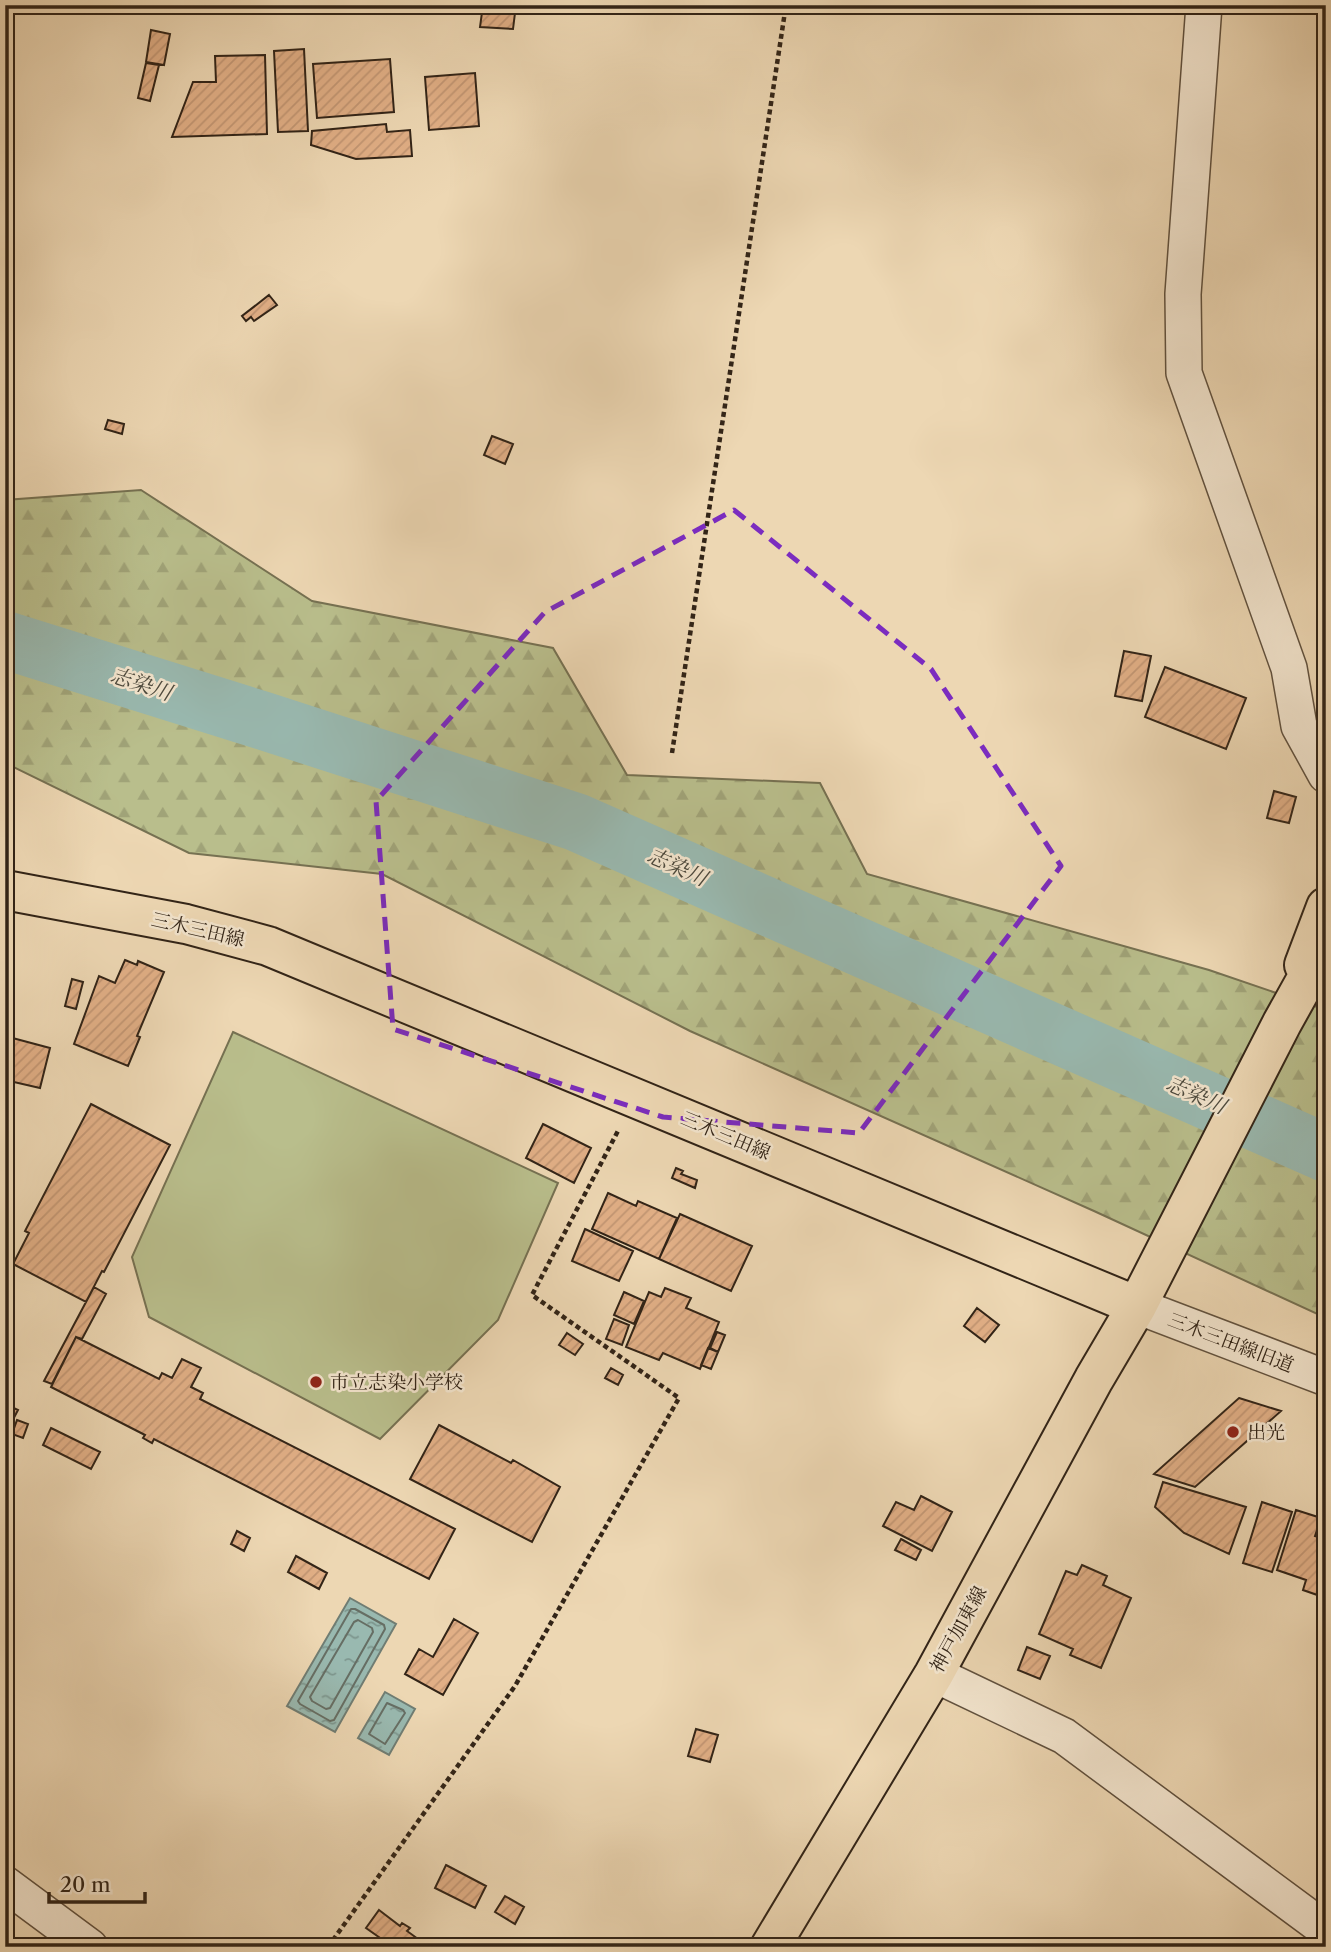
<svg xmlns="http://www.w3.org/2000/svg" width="1331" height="1952" viewBox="0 0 1331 1952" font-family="'Libre Caslon Text','Noto Serif JP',serif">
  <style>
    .forest { fill: url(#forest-firs); stroke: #767152; stroke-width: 2 }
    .pitch { fill: #b9be8c; stroke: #767152; stroke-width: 2 }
    .water { fill: url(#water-ripples); stroke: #707d73; stroke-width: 2 }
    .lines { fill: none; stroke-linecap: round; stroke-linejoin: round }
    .shore { stroke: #666e64; stroke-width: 2 }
    .river { stroke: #99b9b0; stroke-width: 58 }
    .building { fill: url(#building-hatch); stroke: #322417; stroke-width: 2 }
    .minor-casing { stroke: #61513e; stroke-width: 38 }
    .major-casing { stroke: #322417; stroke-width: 42 }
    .path { stroke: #322417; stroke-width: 4.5; stroke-dasharray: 5 3.5; stroke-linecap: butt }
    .minor { stroke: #f3e5ce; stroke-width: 35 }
    .major { stroke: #edd7b3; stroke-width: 38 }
    .marked { fill: none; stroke: #7b2cbf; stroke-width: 5; stroke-dasharray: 14 9; stroke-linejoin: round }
    .poi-dot { fill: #8f2418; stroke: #f3e5ce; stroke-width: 2.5 }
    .labels { text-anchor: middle; stroke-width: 5; stroke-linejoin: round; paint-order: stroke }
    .street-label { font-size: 19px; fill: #322417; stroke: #f3e5ce }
    .poi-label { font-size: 19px; fill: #322417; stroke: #f3e5ce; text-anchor: start }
    .water-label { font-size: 21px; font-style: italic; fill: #4c493d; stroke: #f3e5ce }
  </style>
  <defs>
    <pattern id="forest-firs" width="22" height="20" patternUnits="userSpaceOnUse" patternTransform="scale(1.75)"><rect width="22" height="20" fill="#b9be8c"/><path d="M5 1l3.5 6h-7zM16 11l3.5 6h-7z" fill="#a0a378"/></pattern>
    <pattern id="water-ripples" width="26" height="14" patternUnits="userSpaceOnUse" patternTransform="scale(1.75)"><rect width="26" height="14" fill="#99b9b0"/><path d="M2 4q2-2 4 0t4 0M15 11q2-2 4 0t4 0" fill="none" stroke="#7d968e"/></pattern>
    <pattern id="building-hatch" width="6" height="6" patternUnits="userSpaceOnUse" patternTransform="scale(1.75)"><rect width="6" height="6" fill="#e1af86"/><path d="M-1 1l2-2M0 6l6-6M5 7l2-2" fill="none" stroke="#c29673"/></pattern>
  </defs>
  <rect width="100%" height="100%" fill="#edd7b3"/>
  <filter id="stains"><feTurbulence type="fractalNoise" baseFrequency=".00286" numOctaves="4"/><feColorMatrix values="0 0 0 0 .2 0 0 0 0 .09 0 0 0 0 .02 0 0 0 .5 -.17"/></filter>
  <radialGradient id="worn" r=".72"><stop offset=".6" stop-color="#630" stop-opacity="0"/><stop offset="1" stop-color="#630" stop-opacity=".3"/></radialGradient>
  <path class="forest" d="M141,490L312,601L553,648L627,775L820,783L867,874L1209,970L1326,1010V1318L1094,1211L690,1031L382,874L189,853L5,763V500Z"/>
  <path class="pitch" d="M233,1032L558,1183L498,1320L380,1439L149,1317L132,1257Z"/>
  <path class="water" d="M350,1598L396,1624L335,1732L287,1706Z
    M385,1692L415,1709L389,1755L358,1738Z"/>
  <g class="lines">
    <path class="shore" d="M351,1609H355L384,1625L385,1629L334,1720L330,1721L300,1704L298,1701Z
      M358,1620L372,1628L373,1632L330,1708L326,1709L312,1701L310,1697L354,1622Z
      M387,1703L403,1710L405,1713L385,1744L369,1734Z"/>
    <path class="river" d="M5,640L264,721L576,822L1326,1153"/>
  </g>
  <path class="building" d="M483,5H516L513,29L480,27Z
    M151,30L170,34L164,65L146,62Z
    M304,49L308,131L278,132L274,51Z
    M265,55L267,134L172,137L193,82H216L215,56Z
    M390,59L394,112L317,118L313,64Z
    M146,63L159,65L150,101L138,98Z
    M475,73L479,126L429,130L425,77Z
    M386,124L387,132L410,130L412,156L356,159L311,145L312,131Z
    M5,174H12L5,238Z
    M269,295L277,305L254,321L251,317L246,321L242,316Z
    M108,420L124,424L122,434L105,429Z
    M492,436L513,444L505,464L484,455Z
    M1124,651L1151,656L1142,701L1115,696Z
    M1165,667L1246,698L1226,749L1145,717Z
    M1274,791L1296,797L1289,823L1267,818Z
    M125,960L137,965L138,961L164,972L137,1036L140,1037L128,1066L74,1044L99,976L115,983Z
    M72,979L83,982L76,1009L65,1006Z
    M5,1036L50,1048L40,1088L5,1080Z
    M91,1104L170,1145L104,1272L102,1271L86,1302L13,1264L29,1233L25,1231Z
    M543,1124L591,1148L574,1183L526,1158Z
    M676,1168L683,1171L681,1174L697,1180L695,1188L672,1178Z
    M608,1193L636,1206L638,1201L677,1218L659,1259L592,1229Z
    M680,1214L752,1246L731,1291L659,1259Z
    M585,1229L633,1251L619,1281L572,1261Z
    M94,1287L106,1294L82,1339L76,1337L52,1384L44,1381Z
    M665,1288L691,1298L686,1308L719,1322L700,1369L663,1353L659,1360L626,1347L649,1292L661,1297Z
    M624,1292L644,1301L634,1324L614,1315Z
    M977,1308L999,1325L985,1342L964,1326Z
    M614,1319L629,1325L622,1345L606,1339Z
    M717,1332L725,1335L718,1352L710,1348Z
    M567,1333L583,1344L575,1355L559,1345Z
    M76,1337L159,1379L162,1373L172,1378L182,1359L201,1368L191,1387L203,1393L200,1399L455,1529L429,1579L154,1439L152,1443L143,1438L145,1435L51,1387Z
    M708,1348L718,1352L711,1369L701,1365Z
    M611,1368L623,1375L618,1385L605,1378Z
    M1239,1398L1281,1411L1195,1487L1154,1474Z
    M5,1404L18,1410L5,1435Z
    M17,1420L28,1424L23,1438L12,1434Z
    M439,1425L511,1463L513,1460L560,1487L532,1542L410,1479Z
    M51,1428L100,1452L91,1469L43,1445Z
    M1163,1482L1246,1507L1229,1554L1184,1533L1155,1507Z
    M921,1496L952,1512L932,1551L883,1526L896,1502L914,1510Z
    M1262,1502L1292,1512L1272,1572L1243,1563Z
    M1296,1510L1321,1518L1315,1536L1326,1539V1598L1303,1590L1306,1580L1277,1570Z
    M237,1531L250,1538L244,1551L231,1544Z
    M901,1539L921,1550L916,1560L895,1550Z
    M296,1556L327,1573L319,1589L288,1572Z
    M1082,1565L1107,1576L1103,1585L1131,1598L1101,1668L1070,1655L1073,1649L1039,1634L1066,1571L1077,1575Z
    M454,1619L478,1633L443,1695L405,1674L419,1649L433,1657Z
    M1027,1647L1050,1656L1040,1679L1018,1670Z
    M696,1729L718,1735L710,1762L688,1756Z
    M446,1865L486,1886L475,1908L435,1888Z
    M505,1896L524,1907L515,1924L495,1912Z
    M379,1910L400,1926L402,1923L410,1928L407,1931L429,1947H393L366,1928Z"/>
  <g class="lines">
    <defs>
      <path id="minor" d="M1204,5L1183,294L1184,373L1289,668L1299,726L1326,775
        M1137,1306L1326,1378
        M934,1674L1064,1736L1326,1930
        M5,1884L90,1947"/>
      <path id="major" d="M5,890L186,924L268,946L1137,1306
        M1304,965L1326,907
        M770,1947L934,1674L1094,1379L1137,1306L1282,1023L1326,944"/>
    </defs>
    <use href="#minor" class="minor-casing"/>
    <use href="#major" class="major-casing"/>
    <path class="path" d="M672,753L786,5
      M328,1947L515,1686L679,1398L532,1295L619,1129"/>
    <use href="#minor" class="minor"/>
    <use href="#major" class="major"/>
  </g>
  <path class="marked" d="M734,510L931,669L1061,866L859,1133L663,1117L393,1029L376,801L545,612Z"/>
  <g class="poi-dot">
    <circle cx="316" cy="1382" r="7"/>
    <circle cx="1233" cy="1432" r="7"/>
  </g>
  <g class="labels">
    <g class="street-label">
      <text transform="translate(198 929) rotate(13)" y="7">三木三田線</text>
      <text transform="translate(726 1135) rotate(23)" y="7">三木三田線</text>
      <text transform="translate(1231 1342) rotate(21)" y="7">三木三田線旧道</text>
      <text transform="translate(958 1629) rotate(-61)" y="7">神戸加東線</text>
    </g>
    <g class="poi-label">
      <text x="330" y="1389">市立志染小学校</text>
      <text x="1247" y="1439">出光</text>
    </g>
    <g class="water-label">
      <text transform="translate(141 684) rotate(18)" y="7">志染川</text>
      <text transform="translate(677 867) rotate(24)" y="7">志染川</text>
      <text transform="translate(1196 1095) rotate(24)" y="7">志染川</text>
    </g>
  </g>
  <rect width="1331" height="1952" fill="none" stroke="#edd7b3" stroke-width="28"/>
  <rect x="7" y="7" width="1317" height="1938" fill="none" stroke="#322417" stroke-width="3.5"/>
  <rect x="14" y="14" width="1303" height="1924" fill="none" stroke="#322417" stroke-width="2"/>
  <path d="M49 1892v10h96v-10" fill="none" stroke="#322417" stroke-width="3.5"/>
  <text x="60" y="1892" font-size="21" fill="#322417" stroke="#f3e5ce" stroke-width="5" paint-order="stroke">20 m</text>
  <rect width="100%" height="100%" filter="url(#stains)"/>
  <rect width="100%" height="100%" fill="url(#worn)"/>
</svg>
